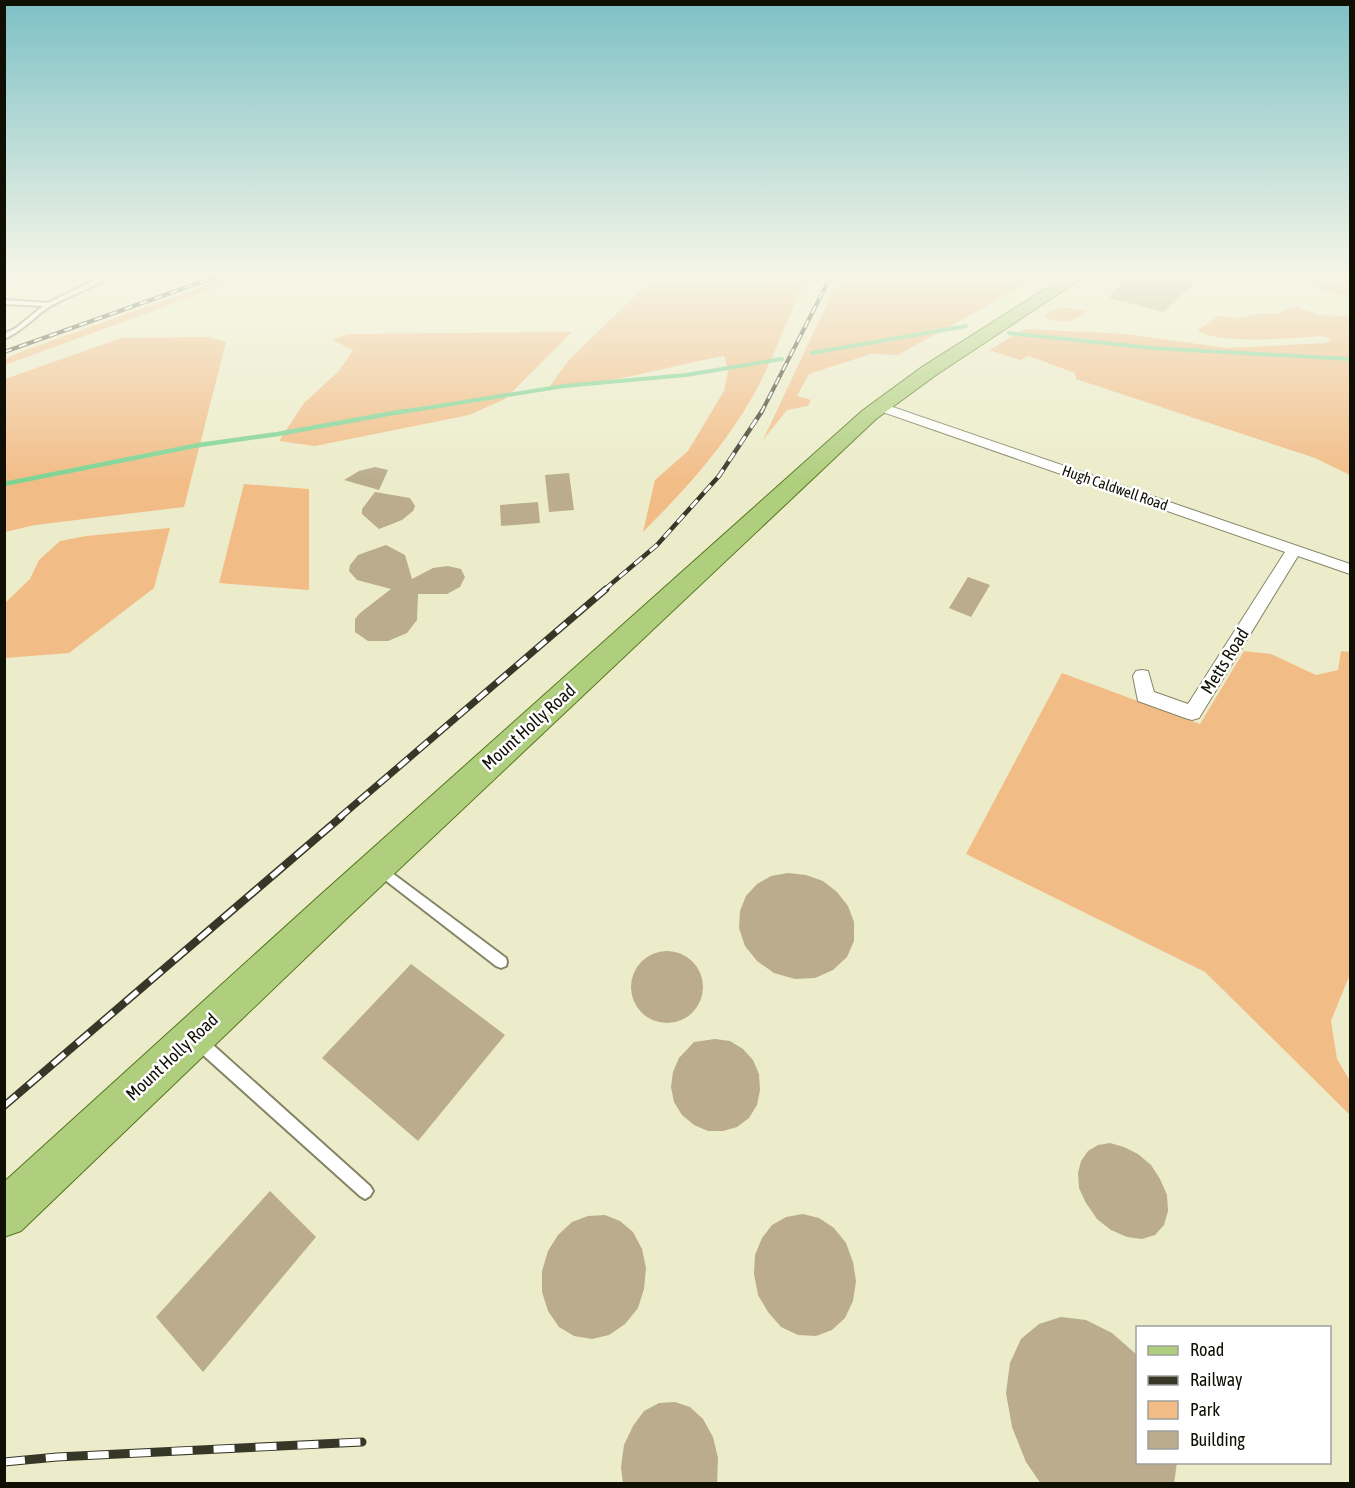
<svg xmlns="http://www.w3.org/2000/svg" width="1355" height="1488" viewBox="0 0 1355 1488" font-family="'Asap Condensed',sans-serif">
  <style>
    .green { fill: #f2bc87 }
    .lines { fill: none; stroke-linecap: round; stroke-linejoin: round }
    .stream-far1 { stroke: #7ed393; stroke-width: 4 }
    .stream { stroke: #7ed393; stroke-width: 4.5 }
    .building { fill: #baac8d }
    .lane-casing { stroke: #858566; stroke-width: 4 }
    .street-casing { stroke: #858566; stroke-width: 2 }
    .primary-casing { stroke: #54761b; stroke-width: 2 }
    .lane { fill: #fff; fill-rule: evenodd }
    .street { fill: #fff; fill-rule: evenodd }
    .primary { fill: #afce7e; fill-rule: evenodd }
    .rail-far4-casing { stroke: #373728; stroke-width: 4 }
    .rail-far3-casing { stroke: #373728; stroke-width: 4.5 }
    .rail-far2-casing { stroke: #373728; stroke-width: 7 }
    .rail-far1-casing { stroke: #373728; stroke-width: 8 }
    .rail-casing { stroke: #373728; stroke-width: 9 }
    .rail-far4 { stroke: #fff; stroke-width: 2; stroke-dasharray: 8; stroke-linecap: butt }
    .rail-far3 { stroke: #fff; stroke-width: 3; stroke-dasharray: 10; stroke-linecap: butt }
    .rail-far2 { stroke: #fff; stroke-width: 4.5; stroke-dasharray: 13; stroke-linecap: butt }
    .rail-far1 { stroke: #fff; stroke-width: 5; stroke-dasharray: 16; stroke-linecap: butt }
    .rail { stroke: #fff; stroke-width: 7; stroke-dasharray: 21; stroke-linecap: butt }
    .labels { text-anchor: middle; stroke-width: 5; stroke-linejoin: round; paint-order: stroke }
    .far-street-label { font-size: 15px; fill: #0f0f04; stroke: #fff }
    .street-label { font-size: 18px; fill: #0f0f04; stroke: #fff }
  </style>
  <rect width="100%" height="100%" fill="#ececca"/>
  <path class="green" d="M238,274H254L5,365V359L20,352Z
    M657,274H811C791,307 779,344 762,379C733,437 689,486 643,532L655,480L688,451L724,391L728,371L724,356C666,366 610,386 550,386L568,361Z
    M841,274H995L1026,284L898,355L871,354L809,374L797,396L811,400L808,406L787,410L763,440Z
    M1277,274H1350V296L1316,289L1303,279Z
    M1293,306L1319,315L1350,316V475L1315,458L1076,379L1075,373L1029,356L1020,360L989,350L1025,329L1124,334L1228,348L1326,343L1332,339L1321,336C1297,338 1214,345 1198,330L1218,316L1239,318L1257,314H1277Z
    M1064,307L1087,311C1075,322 1059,325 1045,317L1050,311Z
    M572,332L505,399L469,415L315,446L279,441L304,403L339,371L353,350L332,340L348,334Z
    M208,337L226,342L184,507L35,525L5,532V379L121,338Z
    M244,484L309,489V590L219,583Z
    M170,528L154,588L69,653L5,658V603L30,579L39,560L60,541L86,536Z
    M1244,651L1271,654L1316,675L1338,670L1341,651L1350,652V974L1331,1021L1337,1059L1350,1081V1115L1205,972L966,854L1062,673L1200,724Z"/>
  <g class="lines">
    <path class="stream-far1" d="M1009,333L1152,348L1350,359
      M812,353L966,326
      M395,413L564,386L686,375L782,359"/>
    <path class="stream" d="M4,484L199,445L278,434L404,411"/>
  </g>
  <path class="building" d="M1132,274H1173L1198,280L1163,312L1109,298L1112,295H1109Z
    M375,467L388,470L379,490L344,480L359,471Z
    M569,473L574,510L549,512L545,475Z
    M375,492L410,498L415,506L413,511L402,520L379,529L362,514V509Z
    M538,502L540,523L501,526L500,505Z
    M386,545L405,555L412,579L433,568L448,566L461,569L465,577L460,587L447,594H418L417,620L407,633L388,641H368L355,632V619L360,613L391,589L357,580L349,571L350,565L358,555Z
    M968,577L990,585L971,617L949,608Z
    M788,873L806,875L823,881L837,892L848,906L854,922V941L847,957L833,970L815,978L795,979L774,973L757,961L745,946L739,928L740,911L746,896L757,884L771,876Z
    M631 987a36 36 0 1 1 72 0a36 36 0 1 1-72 0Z
    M411,964L505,1035L418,1141L322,1058Z
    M715,1039L730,1041L743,1049L753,1060L759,1074L760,1090L757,1105L749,1118L737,1127L723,1131H708L694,1125L682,1115L674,1102L671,1087L673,1072L679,1058L694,1042Z
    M1110,1143L1124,1147L1138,1154L1151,1165L1160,1179L1167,1195L1168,1211L1164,1225L1155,1235L1142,1239L1127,1237L1111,1230L1097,1219L1086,1203L1079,1188L1078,1173L1081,1161L1088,1151L1098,1145Z
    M270,1191L316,1237L203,1372L156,1317Z
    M803,1214L819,1218L834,1228L846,1243L853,1262L856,1281L853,1301L845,1318L832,1330L816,1336L798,1335L781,1327L768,1312L758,1295L754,1274L755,1255L762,1238L772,1225L786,1217Z
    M605,1215L620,1221L633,1232L642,1249L646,1268L644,1289L638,1308L625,1324L609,1335L592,1339L574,1336L559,1327L548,1311L542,1292V1271L548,1251L558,1235L572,1222L588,1216Z
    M1061,1317L1086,1320L1112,1333L1137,1355V1462H1177L1174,1484H1041L1026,1462L1012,1427L1006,1393L1010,1363L1021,1339L1039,1324Z
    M675,1402L690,1407L703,1419L713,1437L718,1458L717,1484H623L621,1467L624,1445L633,1426L644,1411L659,1403Z"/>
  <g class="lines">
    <defs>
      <path id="lane" d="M107,274H113C93,289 67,295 46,309C32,319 21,332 4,339V334L16,328L43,306L5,304L4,300L48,303Z
        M380,864L506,958L507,962L506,966L501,968L496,966L376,873L374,869L376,865Z
        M198,1034L203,1036L370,1186L373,1191L370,1196L365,1199L360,1196L193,1046L191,1041L193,1036Z"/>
      <path id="street" d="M881,403L1350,564V574L1298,556L1199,718L1192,720L1185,718L1138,701L1133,676L1136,671L1142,670L1148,671L1154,692L1188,704L1285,552L877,410L875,407L877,404Z"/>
      <path id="primary" d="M1069,274H1088L936,375L876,419L343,922L21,1231L4,1237V1182L317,898L862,411L922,367Z"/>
    </defs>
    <use href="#lane" class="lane-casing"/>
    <use href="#street" class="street-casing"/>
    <use href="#primary" class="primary-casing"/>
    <use href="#lane" class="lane"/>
    <use href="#street" class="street"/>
    <use href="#primary" class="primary"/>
    <defs>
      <path id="rail-far4" d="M4,352L224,274
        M761,413L832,274"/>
      <path id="rail-far3" d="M604,590L657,545L719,476L762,411"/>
      <path id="rail-far2" d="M339,818L606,589"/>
      <path id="rail-far1" d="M4,1106L341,817"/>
      <path id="rail" d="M4,1462L57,1457L362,1442"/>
    </defs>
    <use href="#rail-far4" class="rail-far4-casing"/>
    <use href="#rail-far3" class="rail-far3-casing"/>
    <use href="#rail-far2" class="rail-far2-casing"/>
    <use href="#rail-far1" class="rail-far1-casing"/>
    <use href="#rail" class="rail-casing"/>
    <use href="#rail-far4" class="rail-far4"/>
    <use href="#rail-far3" class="rail-far3"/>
    <use href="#rail-far2" class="rail-far2"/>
    <use href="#rail-far1" class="rail-far1"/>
    <use href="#rail" class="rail"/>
  </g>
  <linearGradient id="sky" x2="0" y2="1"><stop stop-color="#7dc0c6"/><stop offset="0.57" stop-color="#f6f6e7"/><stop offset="1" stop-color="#f6f6e7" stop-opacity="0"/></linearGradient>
  <rect width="1355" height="482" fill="url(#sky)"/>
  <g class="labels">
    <g class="far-street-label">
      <text transform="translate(1115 488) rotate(19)" y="5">Hugh Caldwell Road</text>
    </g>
    <g class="street-label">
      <text transform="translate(1225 661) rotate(-58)" y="6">Metts Road</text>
      <text transform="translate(529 727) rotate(-42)" y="6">Mount Holly Road</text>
      <text transform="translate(172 1057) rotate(-43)" y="6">Mount Holly Road</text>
    </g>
  </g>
  <rect width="1355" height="1488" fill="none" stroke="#0f0f04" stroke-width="12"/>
  <rect x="1136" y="1326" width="195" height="138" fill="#ffffff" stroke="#9f9f9b" stroke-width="1.5"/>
  <rect x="1148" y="1346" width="30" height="9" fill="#afce7e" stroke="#9f9f9b" stroke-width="1.5"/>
  <text x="1190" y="1356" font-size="18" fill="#0f0f04">Road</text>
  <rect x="1148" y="1376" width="30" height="9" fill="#373728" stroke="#9f9f9b" stroke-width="1.5"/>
  <text x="1190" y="1386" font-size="18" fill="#0f0f04">Railway</text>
  <rect x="1148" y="1401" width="30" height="18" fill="#f2bc87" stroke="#9f9f9b" stroke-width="1.5"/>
  <text x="1190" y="1416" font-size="18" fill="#0f0f04">Park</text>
  <rect x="1148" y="1431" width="30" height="18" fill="#baac8d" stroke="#9f9f9b" stroke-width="1.5"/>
  <text x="1190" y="1446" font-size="18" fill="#0f0f04">Building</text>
</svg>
